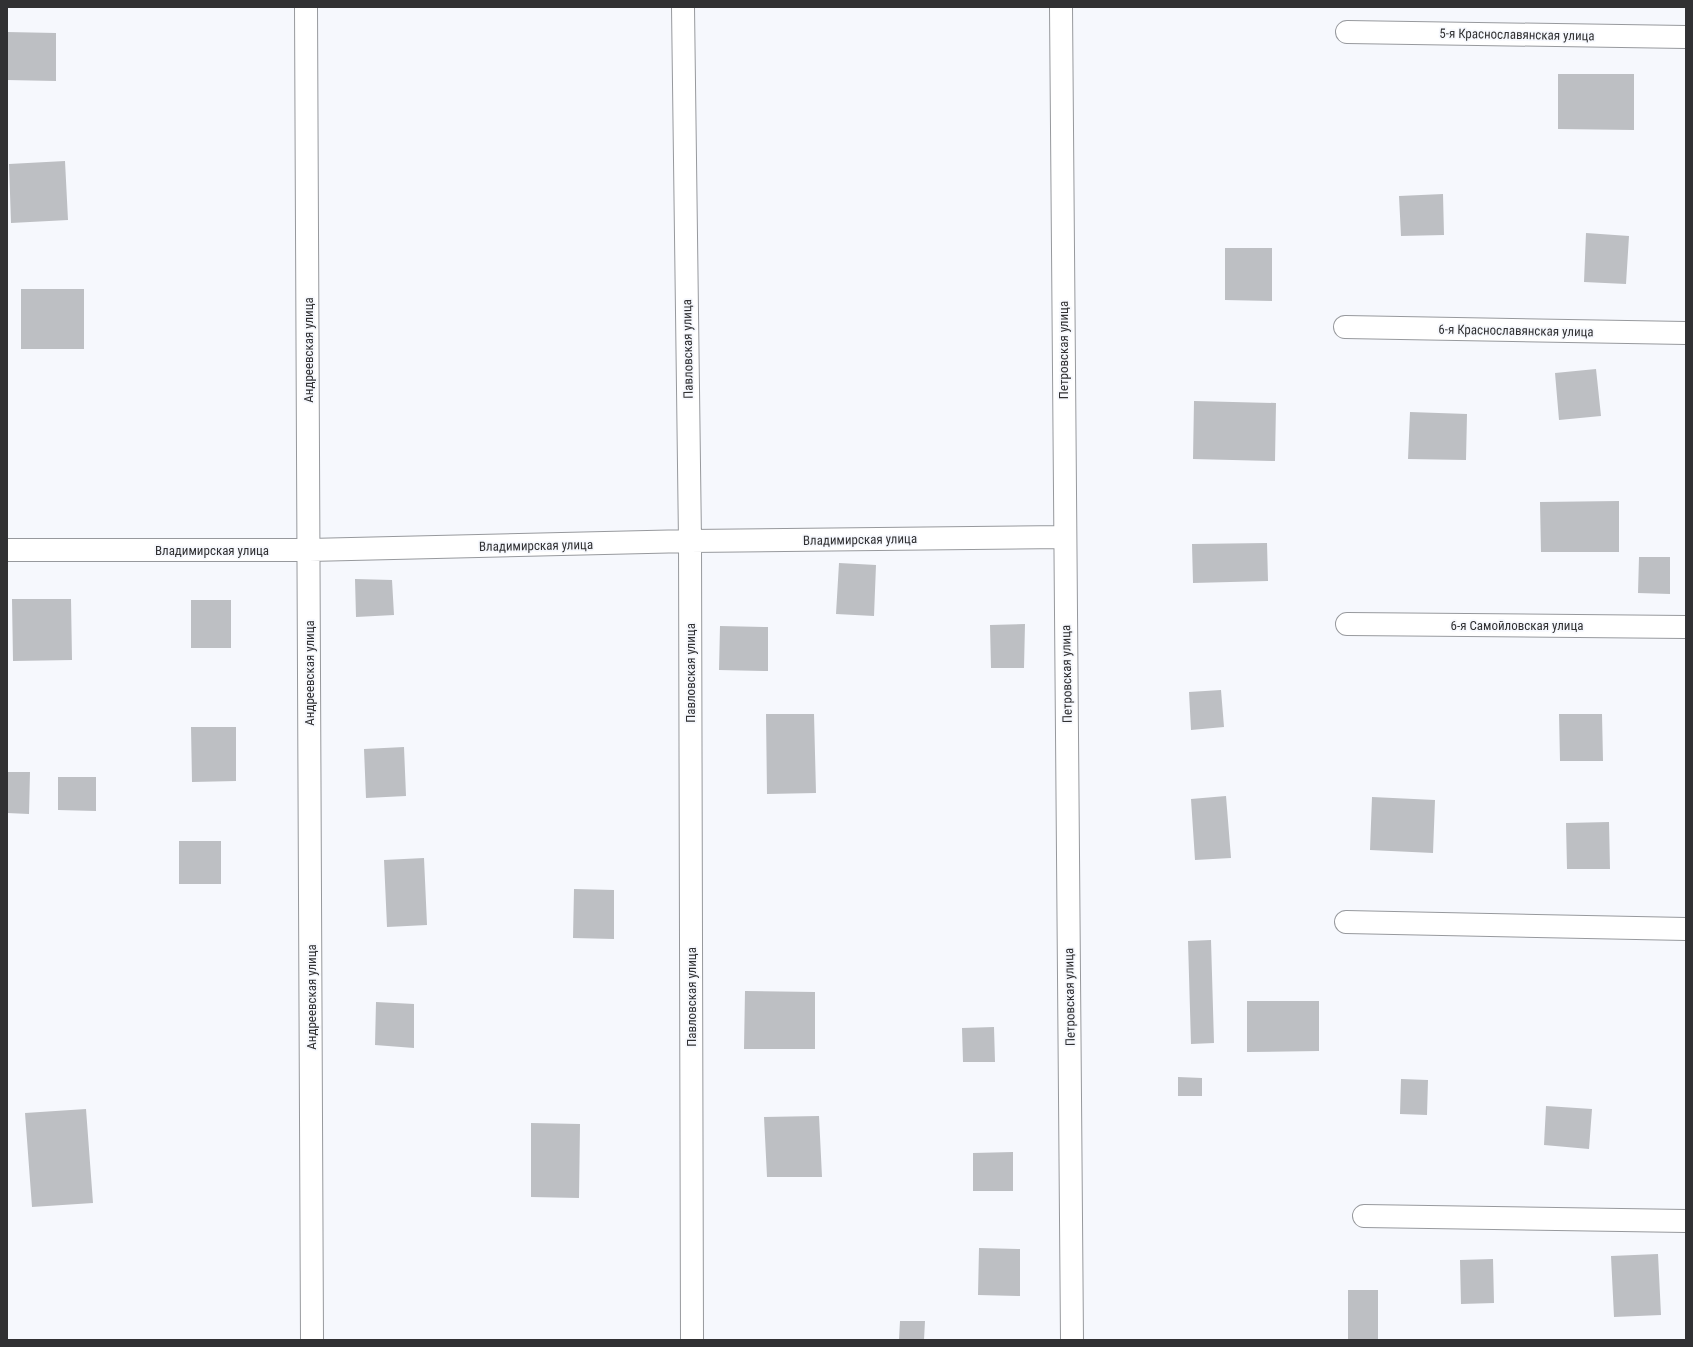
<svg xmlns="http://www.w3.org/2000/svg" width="1693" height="1347" viewBox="0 0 1693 1347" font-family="'Roboto Condensed',sans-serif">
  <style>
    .building { fill: #bdbfc3 }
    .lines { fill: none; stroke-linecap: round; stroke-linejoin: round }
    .minor-casing { stroke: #97999d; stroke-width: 24 }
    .minor { stroke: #fff; stroke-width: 22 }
    .labels { text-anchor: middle; stroke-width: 3.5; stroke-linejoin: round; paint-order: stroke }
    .street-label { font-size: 13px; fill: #313133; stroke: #f6f8fd }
  </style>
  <rect width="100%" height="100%" fill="#f6f8fd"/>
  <path class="building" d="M7,32L56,33V81L7,80Z
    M1558,74H1634V130L1558,129Z
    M65,161L68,220L11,223L9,164Z
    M1443,194L1444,235L1401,236L1399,196Z
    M1586,233L1629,236L1626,284L1584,282Z
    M1225,248H1272V301L1225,300Z
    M21,289H84V349H21Z
    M1596,369L1601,416L1559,420L1555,373Z
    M1194,401L1276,403L1275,461L1193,459Z
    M1410,412L1467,414L1466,460L1408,459Z
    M1619,501V552H1541L1540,502Z
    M1267,543L1268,581L1193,583L1192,544Z
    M1639,557H1670V594L1638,593Z
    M839,563L876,565L874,616L836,614Z
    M355,579L392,580L394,615L356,617Z
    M12,599H71L72,660L13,661Z
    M191,600H231V648H191Z
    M1025,624L1024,668H991L990,625Z
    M720,626L768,627V671L719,670Z
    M1221,690L1224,727L1191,730L1189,692Z
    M766,714H814L816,793L767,794Z
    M1559,714H1602L1603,761H1560Z
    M191,727H236V781L192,782Z
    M404,747L406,796L366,798L364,749Z
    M7,772H30L29,814L7,813Z
    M58,777H96V811L58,810Z
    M1226,796L1231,858L1195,860L1191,799Z
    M1372,797L1435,800L1433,853L1370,850Z
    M1609,822L1610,869H1567L1566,823Z
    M179,841H221V884H179Z
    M424,858L427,925L387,927L384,860Z
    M574,889L614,890V939L573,938Z
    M1211,940L1214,1043L1191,1044L1188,941Z
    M745,991L815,992V1049H744Z
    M1247,1001H1319V1051L1247,1052Z
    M376,1002L414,1004V1048L375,1045Z
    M994,1027L995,1062H963L962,1028Z
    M1178,1077L1202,1078V1096H1178Z
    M1401,1079L1428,1080L1427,1115L1400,1114Z
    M1546,1106L1592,1109L1589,1149L1544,1145Z
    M86,1109L93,1203L32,1207L25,1113Z
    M819,1116L822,1177H767L764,1117Z
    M531,1123L580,1124L579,1198L531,1197Z
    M1013,1152V1191H973V1153Z
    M979,1248L1020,1249V1296L978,1295Z
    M1658,1254L1661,1315L1614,1317L1611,1256Z
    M1493,1259L1494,1303L1461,1304L1460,1260Z
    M1348,1290H1378V1340H1348Z
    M900,1321H925L924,1340H899Z"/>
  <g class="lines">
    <defs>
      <path id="minor" d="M306,7L312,1340
        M683,7L690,541L692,1340
        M1061,7L1072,1340
        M1347,32L1686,37
        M1345,327L1686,333
        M7,550H309L690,541L1065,537
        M1347,624L1686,627
        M1346,922L1686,929
        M1364,1216L1686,1221"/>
    </defs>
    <use href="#minor" class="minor-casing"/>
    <use href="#minor" class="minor"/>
  </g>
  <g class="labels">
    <g class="street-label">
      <text transform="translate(1517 34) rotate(1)" y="5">5-я Краснославянская улица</text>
      <text transform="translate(1516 330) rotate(1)" y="5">6-я Краснославянская улица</text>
      <text transform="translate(687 349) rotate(-91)" y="5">Павловская улица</text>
      <text transform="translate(308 350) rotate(-90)" y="5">Андреевская улица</text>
      <text transform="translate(1063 350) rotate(-90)" y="5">Петровская улица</text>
      <text transform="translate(860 539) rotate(-1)" y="5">Владимирская улица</text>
      <text transform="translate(536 545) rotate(-1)" y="5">Владимирская улица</text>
      <text x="212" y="555">Владимирская улица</text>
      <text x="1517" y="630">6-я Самойловская улица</text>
      <text transform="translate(309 673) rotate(-90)" y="5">Андреевская улица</text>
      <text transform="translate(690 673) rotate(-90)" y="5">Павловская улица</text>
      <text transform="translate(1066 674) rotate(-91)" y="5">Петровская улица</text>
      <text transform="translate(311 997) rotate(-90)" y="5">Андреевская улица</text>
      <text transform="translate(691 997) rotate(-90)" y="5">Павловская улица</text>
      <text transform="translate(1069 997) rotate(-91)" y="5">Петровская улица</text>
    </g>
  </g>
  <rect width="1693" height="1347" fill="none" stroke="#313133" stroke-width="16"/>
</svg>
